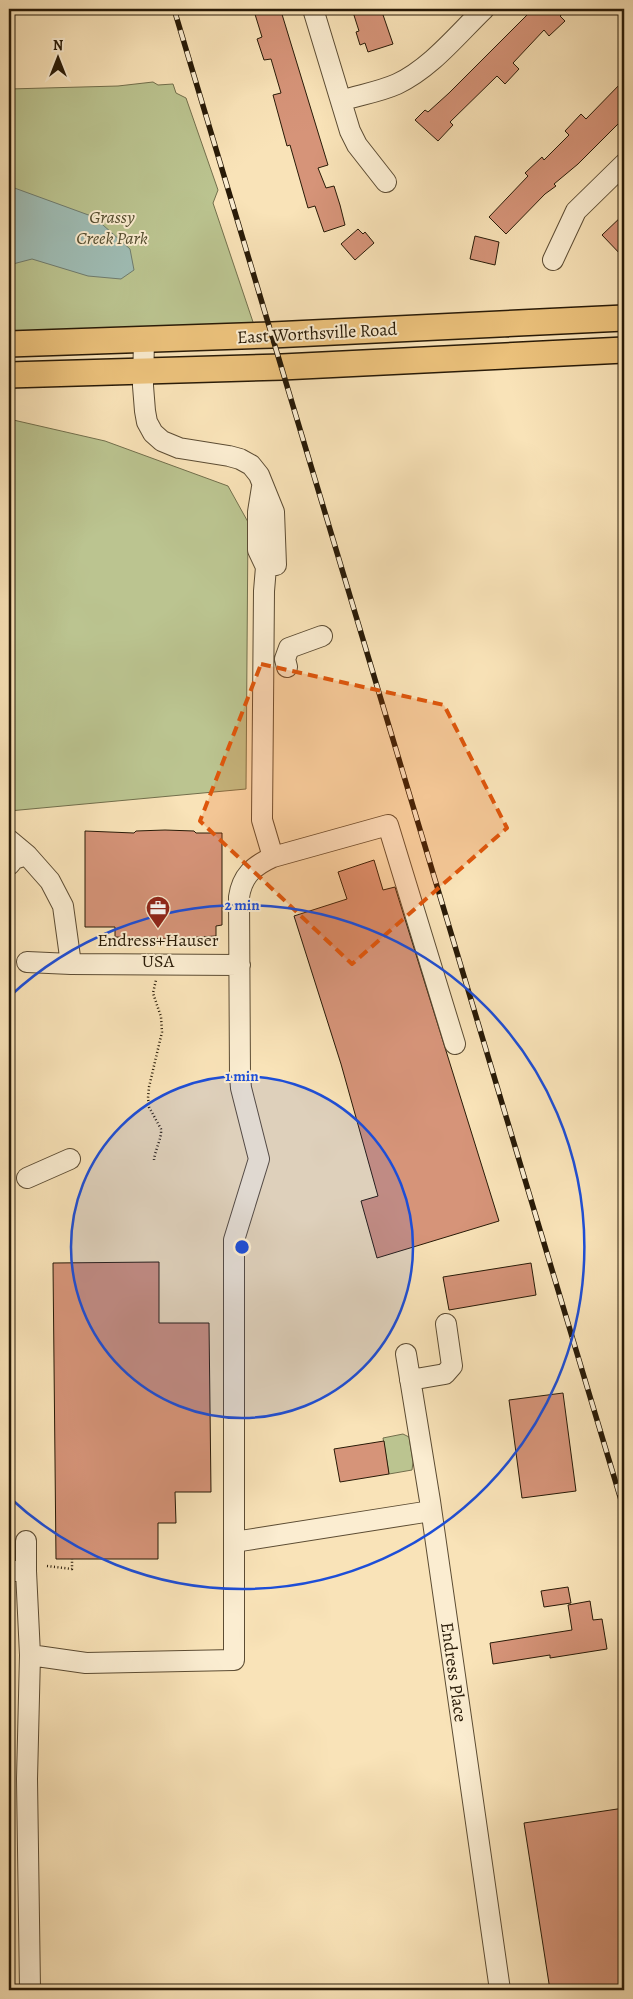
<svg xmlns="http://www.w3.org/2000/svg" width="633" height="1999" viewBox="0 0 633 1999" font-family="Alegreya,serif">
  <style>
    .green { fill: #bbc490; stroke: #726f4c }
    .water { fill: #9fbdb5; stroke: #6f7c6f }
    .building { fill: #d69479; stroke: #281a07 }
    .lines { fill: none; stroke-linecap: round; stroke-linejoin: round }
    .minor-casing { stroke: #5c4c33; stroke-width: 22 }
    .major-casing { stroke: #281a07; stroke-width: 28 }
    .path { stroke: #281a07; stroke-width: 2.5; stroke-dasharray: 1 2.5; stroke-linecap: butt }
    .minor { stroke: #fbedd1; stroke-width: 20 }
    .major { stroke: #ecc27c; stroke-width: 25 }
    .rail-casing { stroke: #281a07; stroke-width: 5.5 }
    .rail { stroke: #fbedd1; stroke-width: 4; stroke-dasharray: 11; stroke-linecap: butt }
    .marked { fill: #de560c; fill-opacity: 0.2; stroke: #de560c; stroke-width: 4; stroke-dasharray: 10 6; stroke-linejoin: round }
    .ring { fill: none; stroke: #1d4ed8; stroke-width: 2.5 }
    .labels { text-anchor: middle; stroke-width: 4; stroke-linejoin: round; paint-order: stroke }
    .park-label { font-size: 18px; font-style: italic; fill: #544d30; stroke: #fbedd1 }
    .street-label { font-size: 18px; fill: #281a07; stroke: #fbedd1 }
    .poi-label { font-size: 18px; fill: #281a07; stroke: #fbedd1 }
    .centre { fill: #1d4ed8; stroke: #fbedd1; stroke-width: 2.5 }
    .ring-label { font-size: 15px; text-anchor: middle; font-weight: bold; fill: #1d4ed8; stroke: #fbedd1; stroke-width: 4; stroke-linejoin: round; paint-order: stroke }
  </style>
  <rect width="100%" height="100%" fill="#f9e3b8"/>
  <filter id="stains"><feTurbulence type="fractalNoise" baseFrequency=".004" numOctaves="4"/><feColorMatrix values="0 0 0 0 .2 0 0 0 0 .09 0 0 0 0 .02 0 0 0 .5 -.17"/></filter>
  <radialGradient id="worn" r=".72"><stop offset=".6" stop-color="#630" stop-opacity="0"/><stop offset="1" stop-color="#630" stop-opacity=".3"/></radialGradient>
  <path class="green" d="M153,82L158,85L173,84L176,93L186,98L218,190L213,203L254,325L9,334V89L118,86Z
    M9,419L105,441L228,486L248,522L246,789L9,811Z
    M403,1434L409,1437L413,1462L412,1470L389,1474L383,1438Z"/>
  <path class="water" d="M9,186L94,217L130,249L134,270L121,279L88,276L32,259L9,265Z"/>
  <path class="building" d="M261,9H277L278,11H281L328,165L318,168L326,188L334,186L340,205L345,225L324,232L315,206L308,208L290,145L287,146L273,95L281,93L271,59L264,60L257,39L262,37L254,11Z
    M352,9H381L393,44L368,52L365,43L360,45L356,32L359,31Z
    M533,9H568L560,16L565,21L549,36L544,30L513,63L519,69L505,84L497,76L450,122L453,125L438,141L415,120L425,110L428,112L449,93Z
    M624,80V118L578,164L554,184L556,186L545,194L506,234L489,217L528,176L525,173L542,157L544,160L569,135L565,131L581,114L586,119Z
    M624,214V258L602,235Z
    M358,229L363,234L365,232L374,243L355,260L341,244Z
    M475,236L499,242L495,265L470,259Z
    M165,830L194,831L196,833H222V925L216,926V936L166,939L115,937V927H85V831L134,833L136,831Z
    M374,860L383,890L395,887L499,1221L377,1258L361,1201L378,1196L341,1064L294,916L347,899L338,872Z
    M159,1262V1323H209L211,1492H175L176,1523H158V1559H56L53,1263Z
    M531,1263L536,1295L449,1310L443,1277Z
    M563,1393L576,1491L522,1498L509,1400Z
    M384,1441L389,1474L340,1482L334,1449Z
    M568,1587L571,1603L544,1607L541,1591Z
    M590,1601L593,1620L602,1619L607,1649L550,1658V1655L493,1664L490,1643L572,1630L568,1605Z
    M624,1808V1990H550L524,1823Z"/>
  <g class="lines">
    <defs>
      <path id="minor" d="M313,9L350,131L357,145L386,182
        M341,101C359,95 379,92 397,84C431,68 457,35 484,9
        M553,260L576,211L624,164
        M144,339L143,386L145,411L147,422L153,433L162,441L179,448L229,456L240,459L251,465L259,475L274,512L276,565L266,567
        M287,667L285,659L289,648L322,636
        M9,840L27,855
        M273,857L388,825L455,1044
        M9,865L14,859L27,855L50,881L63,906L71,964
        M27,962L71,964L240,965
        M27,1178L70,1159
        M406,1354L430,1501L500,1990
        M410,1380L445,1374L452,1366L446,1324
        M234,1542L431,1511
        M9,1571H26V1541
        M26,1571L30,1655L86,1663L234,1660V1240L259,1159L241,1088L240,1076L239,897C242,876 253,866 273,857L262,820L264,591L266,567L258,550V512L262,487
        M30,1990L27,1779L30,1655"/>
      <path id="major" d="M9,344L272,335L624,318
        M9,375L282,367L624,350"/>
    </defs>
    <use href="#minor" class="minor-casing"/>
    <use href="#major" class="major-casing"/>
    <path class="path" d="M154,1160C155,1150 162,1138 161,1129L149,1107L148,1098L149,1087L162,1032L161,1017L153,993L156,980
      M47,1566L72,1569V1559"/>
    <use href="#minor" class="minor"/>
    <use href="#major" class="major"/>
    <defs>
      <path id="rail" d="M174,9L624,1510"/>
    </defs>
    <use href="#rail" class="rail-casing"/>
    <use href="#rail" class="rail"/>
  </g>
  <path class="marked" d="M261,664L444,705L507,828L352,964L200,821Z"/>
  <circle cx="242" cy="1247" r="171" fill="#1d4ed8" fill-opacity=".12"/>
  <g class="ring">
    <circle cx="242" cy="1247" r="171"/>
    <path d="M9 997A342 342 0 1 1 9 1497"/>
  </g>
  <defs>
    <symbol id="office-pin" viewBox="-11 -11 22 30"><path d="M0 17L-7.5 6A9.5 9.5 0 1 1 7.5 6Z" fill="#8f2418" stroke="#fbedd1"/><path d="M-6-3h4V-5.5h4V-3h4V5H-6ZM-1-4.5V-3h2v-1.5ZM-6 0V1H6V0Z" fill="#fff"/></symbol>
  </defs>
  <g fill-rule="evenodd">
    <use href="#office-pin" x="144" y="894" width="28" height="38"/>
  </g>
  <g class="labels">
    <g class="park-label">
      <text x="112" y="223">Grassy<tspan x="112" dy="21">Creek Park</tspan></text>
    </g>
    <g class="street-label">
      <text transform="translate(317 333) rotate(-3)" y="6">East Worthsville Road</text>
      <text transform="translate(454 1672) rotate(82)" y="6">Endress Place</text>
    </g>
    <g class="poi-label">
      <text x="158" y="946">Endress+Hauser<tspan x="158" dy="21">USA</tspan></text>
    </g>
  </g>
  <circle cx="242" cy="1247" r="8" class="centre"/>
  <g class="ring-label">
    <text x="242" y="910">2 min</text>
    <text x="242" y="1081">1 min</text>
  </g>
  <rect width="633" height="1999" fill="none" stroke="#f9e3b8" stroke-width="30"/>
  <rect x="10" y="10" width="613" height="1979" fill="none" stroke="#281a07" stroke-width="2.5"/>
  <rect x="15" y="15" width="603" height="1969" fill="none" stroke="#281a07"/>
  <g transform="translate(58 58)" stroke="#fbedd1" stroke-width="4" paint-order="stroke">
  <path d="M0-4L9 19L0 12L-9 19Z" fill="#281a07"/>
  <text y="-8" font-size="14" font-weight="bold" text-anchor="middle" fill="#281a07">N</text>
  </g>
  <rect width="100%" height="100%" filter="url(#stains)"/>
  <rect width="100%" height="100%" fill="url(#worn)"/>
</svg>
